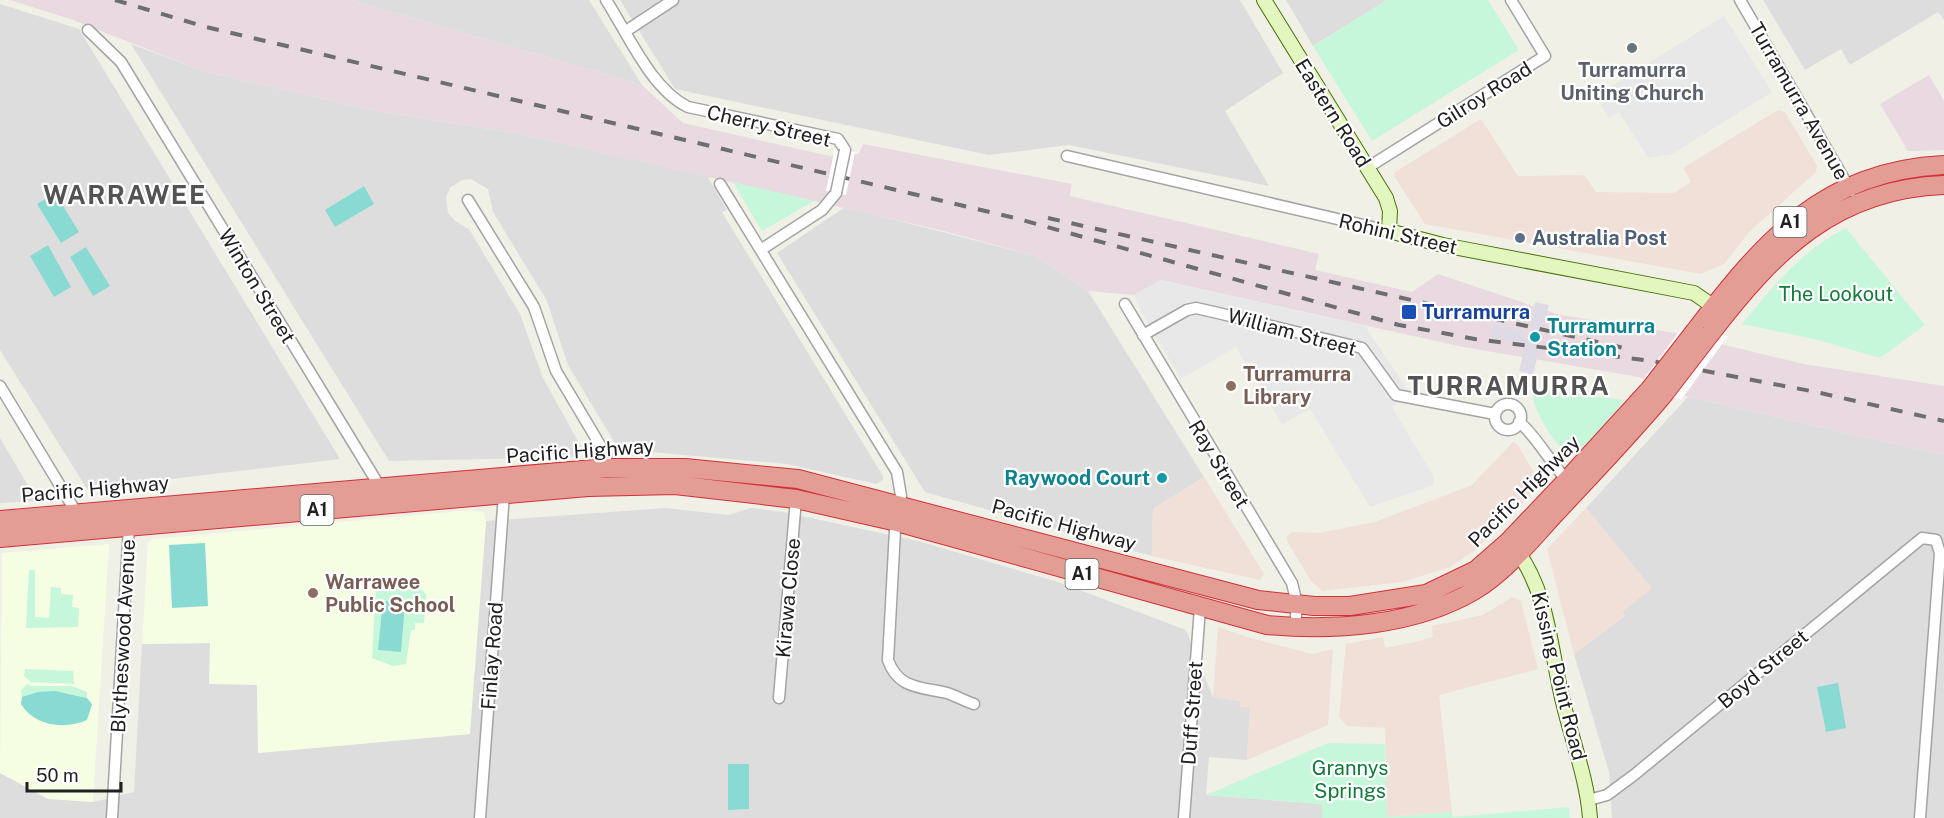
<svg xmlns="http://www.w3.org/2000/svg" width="1944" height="818" viewBox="0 0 1944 818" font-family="'Public Sans',sans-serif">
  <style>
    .residential { fill: #dedddd }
    .commercial { fill: #f0e0d8 }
    .industrial { fill: #e9d9e1 }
    .education { fill: #f5fde3 }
    .park { fill: #c7f7da }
    .pitch { fill: #8adad4 }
    .parking { fill: #e8e8e8 }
    .plaza { fill: #dfdbe6 }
    .pier { fill: #fff }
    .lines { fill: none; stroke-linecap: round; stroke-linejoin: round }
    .street-casing { stroke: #a4a4a4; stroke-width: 13 }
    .secondary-casing { stroke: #48730b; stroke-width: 16 }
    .highway-casing { stroke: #d23037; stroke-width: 20 }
    .street { stroke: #fff; stroke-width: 10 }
    .secondary { stroke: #e3f6bf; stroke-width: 14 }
    .highway { stroke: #e39d94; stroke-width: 18 }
    .rail { stroke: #6e6e6e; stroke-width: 4; stroke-dasharray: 12 12; stroke-linecap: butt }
    .street-bridge-casing { stroke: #a4a4a4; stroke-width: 13; stroke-linecap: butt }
    .highway-bridge-casing { stroke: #d23037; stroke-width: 20; stroke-linecap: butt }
    .street-bridge { stroke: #fff; stroke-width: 10 }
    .highway-bridge { stroke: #e39d94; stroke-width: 18 }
    .worship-dot { fill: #6b7280; stroke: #fff; stroke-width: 2 }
    .service-dot { fill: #5c6f8a; stroke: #fff; stroke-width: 2 }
    .transit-dot { fill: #1a4fb4; stroke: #fff; stroke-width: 2 }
    .culture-dot { fill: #0f9aa8; stroke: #fff; stroke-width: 2 }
    .education-dot { fill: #8d6e63; stroke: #fff; stroke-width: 2 }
    .labels { text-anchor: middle; stroke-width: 4.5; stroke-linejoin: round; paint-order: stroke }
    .shield { fill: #fff; stroke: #636363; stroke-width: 1.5 }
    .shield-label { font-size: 18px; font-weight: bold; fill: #202020 }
    .worship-label { font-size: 20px; font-weight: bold; fill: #5b616d; stroke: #fff }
    .street-label { font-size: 20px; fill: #202020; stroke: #fff }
    .service-label { font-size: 20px; font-weight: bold; fill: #4e5e75; stroke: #fff; text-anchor: start }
    .park-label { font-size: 20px; fill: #127a3a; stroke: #fff }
    .transit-label { font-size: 20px; font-weight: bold; fill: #164399; stroke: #fff; text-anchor: start }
    .culture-label { font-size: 20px; font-weight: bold; fill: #0d838f; stroke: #fff; text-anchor: start }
    .education-label { font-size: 20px; font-weight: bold; fill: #785e54; stroke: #fff; text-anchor: start }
    .district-label { font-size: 26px; font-weight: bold; letter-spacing: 1.5px; fill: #535353; stroke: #fff }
  </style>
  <rect width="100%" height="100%" fill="#f0f0e7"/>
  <path class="residential" d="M351,0H589L642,85Z
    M620,0H1240L1283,73L1225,111L1269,186L1069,145L989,155L675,89Z
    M1286,0H1387L1313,46Z
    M1763,0H1944V20L1938,12L1850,65L1841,49L1805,70Z
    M0,4L79,29L340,459L87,489L0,350Z
    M131,44L203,71L376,111L515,133L707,176L727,210L722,212L883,476V480L876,484L787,464L650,452L627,454L619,450L568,365L547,301L493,212L488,189L471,179L462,180L450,188L446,197L448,213L455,221L469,229L520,314L543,378L583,450L577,457L389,461Z
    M845,207L1035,256L1088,291L1204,477L1153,509L1152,556L925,492L777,253Z
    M1688,397L1944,455V818H1612L1609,772L1574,654L1625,616L1622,612L1651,588L1586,508Z
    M0,438L37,501L0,503Z
    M665,508L729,515L751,508L783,512L918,541L1058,582L1186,630L1213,697L1241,701L1250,707L1247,760L1209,757L1206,795L1323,804L1322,818H0V773L53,799L93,802L134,792L142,644L210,643L257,685L259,753L469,734L486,521Z"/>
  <path class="commercial" d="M1778,110L1785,112L1817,166L1816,172L1749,232L1724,264L1701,274L1425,224L1394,176L1395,172L1481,119L1518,176L1584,175L1596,192L1674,193L1691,182L1683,168Z
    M1513,442L1517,444L1539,481L1538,487L1478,548L1450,567L1402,582L1322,591L1311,581L1287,541V536L1293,532L1319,533L1375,522L1472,485Z
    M1204,477L1264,574L1260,580L1152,556L1153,509Z
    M1586,508L1652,588L1622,612L1625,616L1574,654L1547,549Z
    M1512,597L1521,601L1538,669L1439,695L1452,812L1387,817L1385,728L1347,726L1339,717L1346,644L1383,637L1385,648L1415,642L1433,637L1432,626L1483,615Z
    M1218,627L1254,639L1313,654L1333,649L1328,725L1247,760L1250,708L1240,707V701L1213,697Z"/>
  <path class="industrial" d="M10,0H351L642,85L683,123L830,156L859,154L863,144L1072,184L1070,196L1319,254L1315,270L1412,292L1438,274L1560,315L1675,333L1804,364L1944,386V455L1688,397L1639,377L1458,346L1161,280L1134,295L1088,291L1035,256L940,230L515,133L376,111L203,71L73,20Z
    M1929,75L1944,101V150L1908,151L1880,104Z"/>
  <path class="education" d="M471,510L483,512L486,521L470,734L258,753L257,685L209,684L210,643L142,644L148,543L152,539Z
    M109,544L93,802L48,799L0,773L2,553Z"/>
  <path class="park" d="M1387,0H1488L1519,50L1372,141L1313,46Z
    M733,182L814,201L762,231Z
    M1846,228L1925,325L1880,358L1818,340L1742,324C1774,285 1801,251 1846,228Z
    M1532,388L1623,400C1613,419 1592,448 1570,453C1555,449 1529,403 1532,388Z
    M29,570H35V617L49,618L51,587L61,588V594L73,595L72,607L79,608L78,627L26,628Z
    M380,578L410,579L426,594L424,623H415V630H411L406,664L393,666L372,658L376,586Z
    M25,669L73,671L74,684L31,682L24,676Z
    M27,684L30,686H72L87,692V698C63,692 45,689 22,698L21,691Z
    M1328,743L1385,744L1387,817L1452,812L1453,817L1569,807L1570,818H1322V804L1206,795Z"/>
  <path class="pitch" d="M364,186L374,204L335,227L325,210Z
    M55,193L79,232L61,243L37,204Z
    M48,245L71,287L54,297L30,256Z
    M86,247L110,286L93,296L70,257Z
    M205,543L208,606L172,608L169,545Z
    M383,601L405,603L401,652L378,650Z
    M1838,683L1846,728L1826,732L1817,687Z
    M55,691L87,698L92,704L87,720C64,730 34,726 21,704L22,697L38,692Z
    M728,764H749V809L728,810Z"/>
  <path class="parking" d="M1724,16L1772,92L1672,154L1648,158L1619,112L1609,118L1596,96Z
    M1161,280L1365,326L1409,392L1392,407L1434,477V482L1431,486L1370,507L1310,409L1282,424L1236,347L1181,379L1148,324L1134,295Z"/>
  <path class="plaza" d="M1535,302L1549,305L1533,375L1519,371L1525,344L1490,337L1493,324L1524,331L1523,338L1529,339Z"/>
  <path class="pier" d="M835,148L855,152L846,195L826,191Z
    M1681,329L1728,336L1681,400L1639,385Z"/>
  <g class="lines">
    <defs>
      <path id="street" d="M606,0C628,34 651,89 688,107L838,139L845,150
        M1740,0L1851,191
        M88,30L121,62L380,487
        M626,31L673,0
        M1067,156L1389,231
        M1367,168L1545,56L1511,0
        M720,184L897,472L901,496L895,530L888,660C898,689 921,687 947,693C956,696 965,701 974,704
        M468,200L534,307L556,371L606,455V468
        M762,249L822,210L836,193
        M1125,304L1292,583L1297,604L1295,628
        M1143,335L1187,310L1196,308L1218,313L1362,348L1396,395L1495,414
        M0,386L79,517
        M1495 417a13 13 0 1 1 26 0a13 13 0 1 1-26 0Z
        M1519,422C1535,434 1551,464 1567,480
        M779,698L796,499
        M1589,800L1607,795L1634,775L1922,538L1936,540L1940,553L1920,818
        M112,818L129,526
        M480,818L504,494
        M1184,818L1200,608"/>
      <path id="secondary" d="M1264,0L1386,198L1390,211L1389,231L1443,245L1694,293L1720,311
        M1514,547C1549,591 1550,650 1563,702C1572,741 1587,778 1590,818"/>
      <path id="highway" d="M1695,331C1764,241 1823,171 1944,165
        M1711,333C1774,251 1835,189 1944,185
        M0,520L606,468H685L798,479L1258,600L1314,606H1350L1426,594L1476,570L1509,541L1567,480L1650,389
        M0,538L588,487L675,485L796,499L897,522L1267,625C1334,631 1415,626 1475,590C1505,572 1530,541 1554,515C1591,475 1629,436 1664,394"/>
    </defs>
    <use href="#street" class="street-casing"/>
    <use href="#secondary" class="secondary-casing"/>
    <use href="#highway" class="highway-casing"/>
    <use href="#street" class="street"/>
    <use href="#secondary" class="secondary"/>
    <use href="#highway" class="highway"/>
    <path class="rail" d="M115,0L206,27L1015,218L1399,325L1475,339L1652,361L1816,392L1944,421
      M1048,218L1624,348"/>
    <defs>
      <path id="street-bridge" d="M836,193L845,150"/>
      <path id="highway-bridge" d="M1650,389L1695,331
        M1664,394L1711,333"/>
    </defs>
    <use href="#street-bridge" class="street-bridge-casing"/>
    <use href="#highway-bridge" class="highway-bridge-casing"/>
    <use href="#street-bridge" class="street-bridge"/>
    <use href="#highway-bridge" class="highway-bridge"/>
  </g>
  <circle class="worship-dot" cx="1632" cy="48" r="6"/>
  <circle class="service-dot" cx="1520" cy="238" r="6"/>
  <rect class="transit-dot" x="1401" y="304" width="16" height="16" rx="3"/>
  <g class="culture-dot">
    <circle cx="1535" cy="337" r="6"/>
    <circle cx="1162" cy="478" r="6"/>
  </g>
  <g class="education-dot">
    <circle cx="1231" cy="386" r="6"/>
    <circle cx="313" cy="593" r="6"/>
  </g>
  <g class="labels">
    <g class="shield">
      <rect x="1773.5" y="207" width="33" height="30" rx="4.5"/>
      <rect x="300.5" y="495" width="33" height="30" rx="4.5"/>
      <rect x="1065.5" y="559" width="33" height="30" rx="4.5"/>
    </g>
    <g class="shield-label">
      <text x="1790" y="228">A1</text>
      <text x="317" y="516">A1</text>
      <text x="1082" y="580">A1</text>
    </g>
    <g class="worship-label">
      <text x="1632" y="77">Turramurra<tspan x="1632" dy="23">Uniting Church</tspan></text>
    </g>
    <g class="street-label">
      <text transform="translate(1484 95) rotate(-32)" y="7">Gilroy Road</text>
      <text transform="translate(1799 101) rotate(60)" y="7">Turramurra Avenue</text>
      <text transform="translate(1333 113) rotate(58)" y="7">Eastern Road</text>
      <text transform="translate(769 126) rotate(13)" y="7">Cherry Street</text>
      <text transform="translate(1398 234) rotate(13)" y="7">Rohini Street</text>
      <text transform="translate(257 286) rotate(59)" y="7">Winton Street</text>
      <text transform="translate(1292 332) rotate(15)" y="7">William Street</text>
      <text transform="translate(580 451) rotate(-4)" y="7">Pacific Highway</text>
      <text transform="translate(1219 464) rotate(59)" y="7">Ray Street</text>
      <text transform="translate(95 489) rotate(-5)" y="7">Pacific Highway</text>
      <text transform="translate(1524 491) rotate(-45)" y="7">Pacific Highway</text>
      <text transform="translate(1064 525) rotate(15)" y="7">Pacific Highway</text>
      <text transform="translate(788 598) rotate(-85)" y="7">Kirawa Close</text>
      <text transform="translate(123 636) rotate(-87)" y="7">Blytheswood Avenue</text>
      <text transform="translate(492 656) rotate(-86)" y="7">Finlay Road</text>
      <text transform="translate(1763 669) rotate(-40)" y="7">Boyd Street</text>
      <text transform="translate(1559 676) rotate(76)" y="7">Kissing Point Road</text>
      <text transform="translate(1192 713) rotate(-86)" y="7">Duff Street</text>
    </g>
    <g class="service-label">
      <text x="1532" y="245">Australia Post</text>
    </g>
    <g class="park-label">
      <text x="1836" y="301">The Lookout</text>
      <text x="1350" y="775">Grannys<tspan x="1350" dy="23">Springs</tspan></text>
    </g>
    <g class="transit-label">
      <text x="1422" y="319">Turramurra</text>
    </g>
    <g class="culture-label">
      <text x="1547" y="333">Turramurra<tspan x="1547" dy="23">Station</tspan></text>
      <text x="1150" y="485" text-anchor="end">Raywood Court</text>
    </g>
    <g class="education-label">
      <text x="1243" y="381">Turramurra<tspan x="1243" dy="23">Library</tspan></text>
      <text x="325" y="589">Warrawee<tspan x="325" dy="23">Public School</tspan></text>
    </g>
    <g class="district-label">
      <text x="125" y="204">WARRAWEE</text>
      <text x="1509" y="395">TURRAMURRA</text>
    </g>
  </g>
  <path d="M27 782v9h94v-9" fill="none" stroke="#202020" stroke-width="3"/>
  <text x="36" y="782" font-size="18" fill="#202020" stroke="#ffffff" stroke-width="4.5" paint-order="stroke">50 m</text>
</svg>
